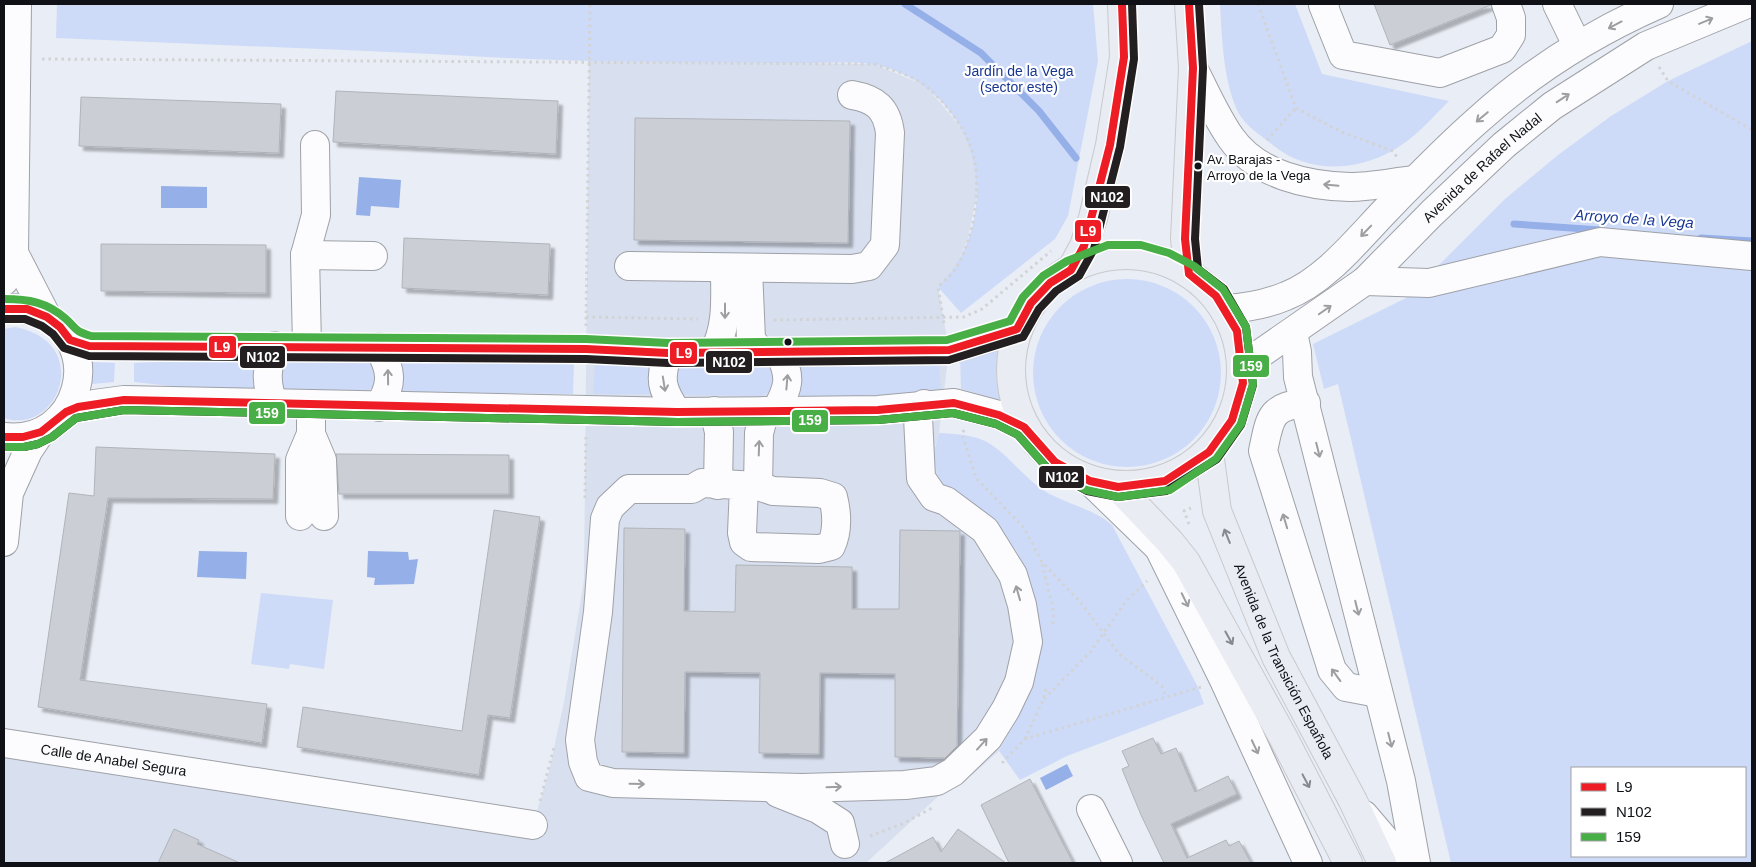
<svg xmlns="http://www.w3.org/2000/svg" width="1756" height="867" viewBox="0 0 1756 867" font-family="Helvetica,sans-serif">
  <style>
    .built { fill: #d8dfee }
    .green { fill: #cedbf8; fill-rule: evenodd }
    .water { fill: #95afe8 }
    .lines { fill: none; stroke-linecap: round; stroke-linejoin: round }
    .stream { stroke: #95afe8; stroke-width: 7 }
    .building { fill: #cbcfd5; stroke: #b0b4ba; filter: url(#shadow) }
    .minor-casing { stroke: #9ea1a7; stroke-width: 30 }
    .major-casing { stroke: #c7c9cc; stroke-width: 30 }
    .path { stroke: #d1d3d5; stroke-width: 3; stroke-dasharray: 2.5 4; stroke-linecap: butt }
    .minor { stroke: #fcfcfe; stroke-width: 28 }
    .major { stroke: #e9ecf3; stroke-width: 28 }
    .bus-1-casing { stroke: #fff; stroke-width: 11 }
    .bus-2-casing { stroke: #fff; stroke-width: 11 }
    .bus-3-casing { stroke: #fff; stroke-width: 11 }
    .bus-1 { stroke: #ee1c25; stroke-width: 8 }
    .bus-2 { stroke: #231f20; stroke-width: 8 }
    .bus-3 { stroke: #47af45; stroke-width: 8 }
    .oneway { stroke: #9d9ea1 }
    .oneway2 { stroke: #878990 }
    .bus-dot { fill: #0f1116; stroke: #fff; stroke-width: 2 }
    .labels { text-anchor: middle; stroke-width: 4.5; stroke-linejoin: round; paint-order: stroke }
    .bus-label { font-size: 13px; fill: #0f1116; stroke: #fff; text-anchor: start }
    .park-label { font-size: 14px; fill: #173691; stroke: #fff }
    .street-label { font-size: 14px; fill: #0f1116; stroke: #fff }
    .water-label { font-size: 15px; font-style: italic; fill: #1a3a95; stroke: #fff }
    .line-badge { stroke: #fff; stroke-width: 2 }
    .badge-label { font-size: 14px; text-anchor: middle; font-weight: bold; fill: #fff }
  </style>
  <defs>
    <filter id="shadow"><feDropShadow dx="4.5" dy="4.5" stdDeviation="1" flood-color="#0004"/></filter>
  </defs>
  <rect width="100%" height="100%" fill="#e9edf5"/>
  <path class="built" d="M589,61L874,64L926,86L958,124L970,145L975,164L977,194L968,238L954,271L938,287L949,350L939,433L935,446L978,515L1017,551L1036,612L1035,654L1022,708L999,751L973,774L944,791L866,863H4V743L533,825L549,771L564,702L584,580Z"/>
  <path class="green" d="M57,4H1093L1098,61L1068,216L1055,239L961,313L938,287C1009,214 979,88 876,65C855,60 815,64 793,63C726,63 660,62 593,61C532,60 471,56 411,53C293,48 175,43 56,38Z
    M1220,4H1295L1322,74L1449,101C1432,118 1414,139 1392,151C1354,172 1308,173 1274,146C1263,137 1245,126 1238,112C1223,80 1222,39 1220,4Z
    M1752,41V863H1451L1338,384L1324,389L1313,344L1406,298L1505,199L1558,155L1611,116L1668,81ZM1572,768H1745V856H1572Z
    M1033 373a94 94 0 1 1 188 0a94 94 0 1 1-188 0Z
    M15,327C94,342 59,436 4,418V329Z
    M999,342L996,375L1000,400L961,389L960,356Z
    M258,358L254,380L257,390L190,388L134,382V363Z
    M283,360H368C379,368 378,373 375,386L368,391L287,390L282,388L278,366Z
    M398,360L574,361L573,394L398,392Z
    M92,362L115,363L114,382L92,384Z
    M595,362H653L650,386L652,394H593Z
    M939,362L941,389L868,396H795L796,365H912Z
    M767,365L773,370L774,386L769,392L761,396L687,395L679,392L673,371L678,366Z
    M939,433C955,434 970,434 985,441C1009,453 1027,484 1054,496C1073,506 1095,510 1112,525L1198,687L1204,704L1067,756L1020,780L999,751L1022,708L1035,654L1036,612L1017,551L940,481C934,464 933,450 939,433Z
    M261,593L333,600L324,669L290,664L289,669L251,664Z"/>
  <path class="water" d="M359,177L401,180L399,208L371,206L370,216L356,215Z
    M161,186L207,187V208H161Z
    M199,551L247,552L246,579L197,577Z
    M368,551L408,552L409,560L418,559L414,584L374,585L375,578L367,577Z
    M1067,764L1073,776L1046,790L1040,778Z"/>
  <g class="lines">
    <path class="stream" d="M905,4L981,53L1039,111L1076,158
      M1514,224L1600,230
      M1701,238L1752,241"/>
  </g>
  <path class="building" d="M1374,4H1491V5L1390,45Z
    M336,91L558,101L556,154L333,142Z
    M81,97L281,104L279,153L79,146Z
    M635,118L850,121L848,243L634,240Z
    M404,238L550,244L548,295L402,288Z
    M101,244L266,245V293L101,291Z
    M96,447L275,454L273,499L108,498L80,680L267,704L262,743L38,707L69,493L94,496Z
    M336,454L509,455V494H339Z
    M494,510L540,517L510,718L488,715L479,775L297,747L303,707L462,731Z
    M624,528L685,529L684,611L735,612L736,565L852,567V609H899L900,530L960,531L957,746L945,758L895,757V674L820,673L819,754L759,753L760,673L685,672L684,753L622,752Z
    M1153,738L1161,754L1176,748L1195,792L1228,776L1237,794L1171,824L1187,858L1226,840L1229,846L1239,841L1251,863H1164L1141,815L1122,769L1129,766L1122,751Z
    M1030,779L1073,863H1009L981,805Z
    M174,829L199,840L197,844L240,863H158Z
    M958,829L1006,863H885L933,837L941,852Z"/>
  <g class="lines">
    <defs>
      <g id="minor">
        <path d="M1325,4L1323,5L1343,55L1440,73L1502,49L1511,35V18L1506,4"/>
        <path d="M1557,4L1577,45"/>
        <path d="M1193,68C1205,91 1216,117 1231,138C1257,175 1308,186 1350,187C1371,187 1394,182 1415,180"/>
        <path d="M14,253L47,317"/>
        <path d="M305,255L316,215L315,145"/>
        <path d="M629,266L852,269L869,266L885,245L890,133C887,108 875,99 852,95"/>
        <path d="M748,269L751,339L760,352"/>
        <path d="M4,281L14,253L17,4"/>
        <path d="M1365,281L1429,283L1600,242L1752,256"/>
        <path d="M4,309C15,307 27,309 38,313C108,342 80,446 4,437"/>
        <path d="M1224,309C1245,308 1267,304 1286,296C1325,281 1358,239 1386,210C1416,179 1446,148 1478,120C1532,71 1593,33 1659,4"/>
        <path d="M1293,333L1297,352L1298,377L1401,781L1416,863"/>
        <path d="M70,340L89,346L586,349L668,353L949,350L1017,329"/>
        <path d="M307,346L305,255L373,256"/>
        <path d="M379,347C392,372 393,383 379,407"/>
        <path d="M714,352C728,325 725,298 725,269"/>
        <path d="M668,353C659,379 661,389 677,412"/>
        <path id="s1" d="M1241,367L1365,281L1432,213L1504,145L1552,106L1646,46L1747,4"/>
        <path d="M1306,403C1269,406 1270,419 1263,451L1332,670L1346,687L1378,693"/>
        <path d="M274,405C265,383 266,367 275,346"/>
        <path d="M66,411L94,404L124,400L677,412L878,410L954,403L999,415L1024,427"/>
        <path d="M714,411L719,432L718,485"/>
        <path d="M775,412C789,388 792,377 779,352"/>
        <path d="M311,434L322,460L324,516"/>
        <path d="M1090,481L1159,548L1223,678L1308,863"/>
        <path d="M744,486L742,533L744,542L751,547L819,549L831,546C838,531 837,513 833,497L820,493L773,491L758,486L702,483L692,489H629L610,507L605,519L598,612L580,740L583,762L589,777L613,783L802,788L905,785L937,781L953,772L988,738L1006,709L1019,682L1028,642L1022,605L1013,575L985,530L946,501L934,497L921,478L918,417L924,404"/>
        <path d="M758,486L759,433L765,411"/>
        <path d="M300,516V460L311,434V406"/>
        <path d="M4,542L9,493L28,451L40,433"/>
        <path id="s2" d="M4,743L533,825"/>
        <path d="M778,793L818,809L840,823L845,844"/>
        <path d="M1091,809L1118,863"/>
        <path d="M1364,815L1405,863"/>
      </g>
      <g id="major">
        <path d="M1189,4L1193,68L1185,239L1189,274"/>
        <circle cx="1126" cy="370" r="115"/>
        <path d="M1071,270L1084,246L1093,218L1110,145L1124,57L1122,4"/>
        <path id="s3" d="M1209,452L1217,511L1276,657L1353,801L1382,863"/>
        <path d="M1118,487L1170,542L1186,562L1283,737L1348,863"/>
      </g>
    </defs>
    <use href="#minor" class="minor-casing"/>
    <use href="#major" class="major-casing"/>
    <path class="path" d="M1258,4L1296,108L1344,133L1393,151L1397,157
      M42,59L874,64C891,70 913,75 927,87C944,101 962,124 970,145C984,179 975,241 954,271C949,277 943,282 938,287L944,324
      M1659,67L1668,81L1752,130
      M1267,140L1296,108
      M586,317L698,319
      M774,320L964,317L982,309L1051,251
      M586,326L590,4
      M964,430L962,434L976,478L1024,528L1042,562L1082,604L1119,654L1162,686L1166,697
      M585,498L586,434
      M1189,524L1184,511L1191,508
      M1042,564L1053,608V626
      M1044,699L1091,651L1126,601L1147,581
      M1025,739L1043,700L1046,689
      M1002,763L1025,739L1201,687
      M540,801L554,747
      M870,836L902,824L932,808"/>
    <use href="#minor" class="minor"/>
    <use href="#major" class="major"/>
    <defs>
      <path id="bus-1" d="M4,309H27L47,317L60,327L70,340L89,346L586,349L668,353L949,350L1017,329L1031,303L1050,283L1071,270L1084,246L1110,145L1124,57L1122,4
        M4,437H23L41,432L66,412L78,407L124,400L677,412L878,410L954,403L999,415L1024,427L1055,462L1090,481L1118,487L1165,481L1209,452L1232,420L1243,383L1237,331L1216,296L1189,274L1185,239L1193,68L1189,4"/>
      <path id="bus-2" d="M4,319H25L42,326L53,334L64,348L89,356L586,359L668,363L949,360L1023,337L1039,309L1056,291L1079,276L1094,249L1120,147L1134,59L1132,4
        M4,447H24L38,444L52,437L76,418L124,410L677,422L878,420L953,413L996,424L1018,435L1049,470L1087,491L1118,497L1166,491L1217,459L1241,425L1253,385L1246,327L1224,289L1198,269L1195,239L1203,68L1199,4"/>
      <path id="bus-3" d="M4,447H24L38,444L52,437L76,418L124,410L677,422L878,420L953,413L996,424L1018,435L1049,470L1086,490L1118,497L1170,490L1216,459L1241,424L1253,384L1246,327L1223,289L1194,266L1169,253L1141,245H1108L1067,261L1043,276L1023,297L1010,321L947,340L668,343L586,339L91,336C74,331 77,329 66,319C47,302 28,299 4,299"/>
    </defs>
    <use href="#bus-1" class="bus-1-casing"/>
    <use href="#bus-2" class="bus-2-casing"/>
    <use href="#bus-3" class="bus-3-casing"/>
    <use href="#bus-1" class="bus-1"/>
    <use href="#bus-2" class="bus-2"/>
    <use href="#bus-3" class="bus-3"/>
  </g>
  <defs><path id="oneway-shaft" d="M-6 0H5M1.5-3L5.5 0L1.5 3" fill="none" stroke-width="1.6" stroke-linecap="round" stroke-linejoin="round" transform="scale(1.25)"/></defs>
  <g class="oneway">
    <use href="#oneway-shaft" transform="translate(1706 21) rotate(-23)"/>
    <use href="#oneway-shaft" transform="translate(1615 25) rotate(152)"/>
    <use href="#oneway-shaft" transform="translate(1563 98) rotate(-33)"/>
    <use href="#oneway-shaft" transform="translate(1482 117) rotate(140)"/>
    <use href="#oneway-shaft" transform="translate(1331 185) rotate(-175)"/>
    <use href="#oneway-shaft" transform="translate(1366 231) rotate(134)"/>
    <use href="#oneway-shaft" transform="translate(1325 310) rotate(-35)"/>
    <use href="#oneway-shaft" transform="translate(725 311) rotate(90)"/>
    <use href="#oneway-shaft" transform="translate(388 377) rotate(-91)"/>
    <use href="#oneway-shaft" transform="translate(787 382) rotate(-85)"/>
    <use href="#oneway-shaft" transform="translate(664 384) rotate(81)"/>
    <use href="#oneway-shaft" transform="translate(759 448) rotate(-88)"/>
    <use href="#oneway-shaft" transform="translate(1318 450) rotate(76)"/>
    <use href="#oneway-shaft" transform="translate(1285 521) rotate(-107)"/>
    <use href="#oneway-shaft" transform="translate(1018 593) rotate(-106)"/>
    <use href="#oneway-shaft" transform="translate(1185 600) rotate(64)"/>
    <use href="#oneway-shaft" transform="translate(1357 608) rotate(76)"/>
    <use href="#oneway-shaft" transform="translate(1336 675) rotate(-126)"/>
    <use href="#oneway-shaft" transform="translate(1390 740) rotate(76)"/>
    <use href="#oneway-shaft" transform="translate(982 744) rotate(-48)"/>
    <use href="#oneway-shaft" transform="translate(1255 747) rotate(65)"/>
    <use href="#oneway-shaft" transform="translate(637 784) rotate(1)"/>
    <use href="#oneway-shaft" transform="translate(834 787) rotate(-2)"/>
  </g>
  <g class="oneway2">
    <use href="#oneway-shaft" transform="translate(1227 536) rotate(-112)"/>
    <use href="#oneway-shaft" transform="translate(1229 638) rotate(61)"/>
    <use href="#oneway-shaft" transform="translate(1306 781) rotate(62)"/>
  </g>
  <g class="bus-dot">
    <circle cx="1198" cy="166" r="4.5"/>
    <circle cx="788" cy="342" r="4.5"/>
  </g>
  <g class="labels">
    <g class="bus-label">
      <text x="1207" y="164">Av. Barajas -<tspan x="1207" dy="16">Arroyo de la Vega</tspan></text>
    </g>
    <g class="park-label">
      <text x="1019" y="76">Jardín de la Vega<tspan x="1019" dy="16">(sector este)</tspan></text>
    </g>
    <g class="street-label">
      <text dy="5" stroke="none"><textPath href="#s1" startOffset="314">Avenida de Rafael Nadal</textPath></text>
      <text dy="5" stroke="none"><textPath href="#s3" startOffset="224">Avenida de la Transición Española</textPath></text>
      <text dy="5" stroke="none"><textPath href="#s2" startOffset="111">Calle de Anabel Segura</textPath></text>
    </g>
    <g class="water-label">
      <text transform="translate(1634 219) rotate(4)" y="5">Arroyo de la Vega</text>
    </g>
  </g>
  <g class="line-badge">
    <rect x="1084" y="185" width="47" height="24" rx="5" fill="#231f20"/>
    <rect x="1074" y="219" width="28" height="24" rx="5" fill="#ee1c25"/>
    <rect x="208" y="335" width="29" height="24" rx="5" fill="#ee1c25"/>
    <rect x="669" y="341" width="29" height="24" rx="5" fill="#ee1c25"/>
    <rect x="239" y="345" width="47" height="24" rx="5" fill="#231f20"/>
    <rect x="705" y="350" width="48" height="24" rx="5" fill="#231f20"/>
    <rect x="1232" y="354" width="38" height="24" rx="5" fill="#47af45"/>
    <rect x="248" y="401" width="38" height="24" rx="5" fill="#47af45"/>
    <rect x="791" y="409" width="38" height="24" rx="5" fill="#47af45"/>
    <rect x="1038" y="465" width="47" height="24" rx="5" fill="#231f20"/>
  </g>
  <g class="badge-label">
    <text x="1107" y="202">N102</text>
    <text x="1088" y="236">L9</text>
    <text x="222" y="352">L9</text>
    <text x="684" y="358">L9</text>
    <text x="263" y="362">N102</text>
    <text x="729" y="367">N102</text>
    <text x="1251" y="371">159</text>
    <text x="267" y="418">159</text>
    <text x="810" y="425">159</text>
    <text x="1062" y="482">N102</text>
  </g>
  <rect width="1756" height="867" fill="none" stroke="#0f1116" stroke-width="10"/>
  <rect x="1571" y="767" width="175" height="90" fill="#ffffff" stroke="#9fa0a2"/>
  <rect x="1581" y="783" width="25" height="8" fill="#ee1c25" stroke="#9fa0a2"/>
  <text x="1616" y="792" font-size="15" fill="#0f1116">L9</text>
  <rect x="1581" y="808" width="25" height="8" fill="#231f20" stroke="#9fa0a2"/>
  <text x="1616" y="817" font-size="15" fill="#0f1116">N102</text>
  <rect x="1581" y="833" width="25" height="8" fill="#47af45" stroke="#9fa0a2"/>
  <text x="1616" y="842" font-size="15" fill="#0f1116">159</text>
</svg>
